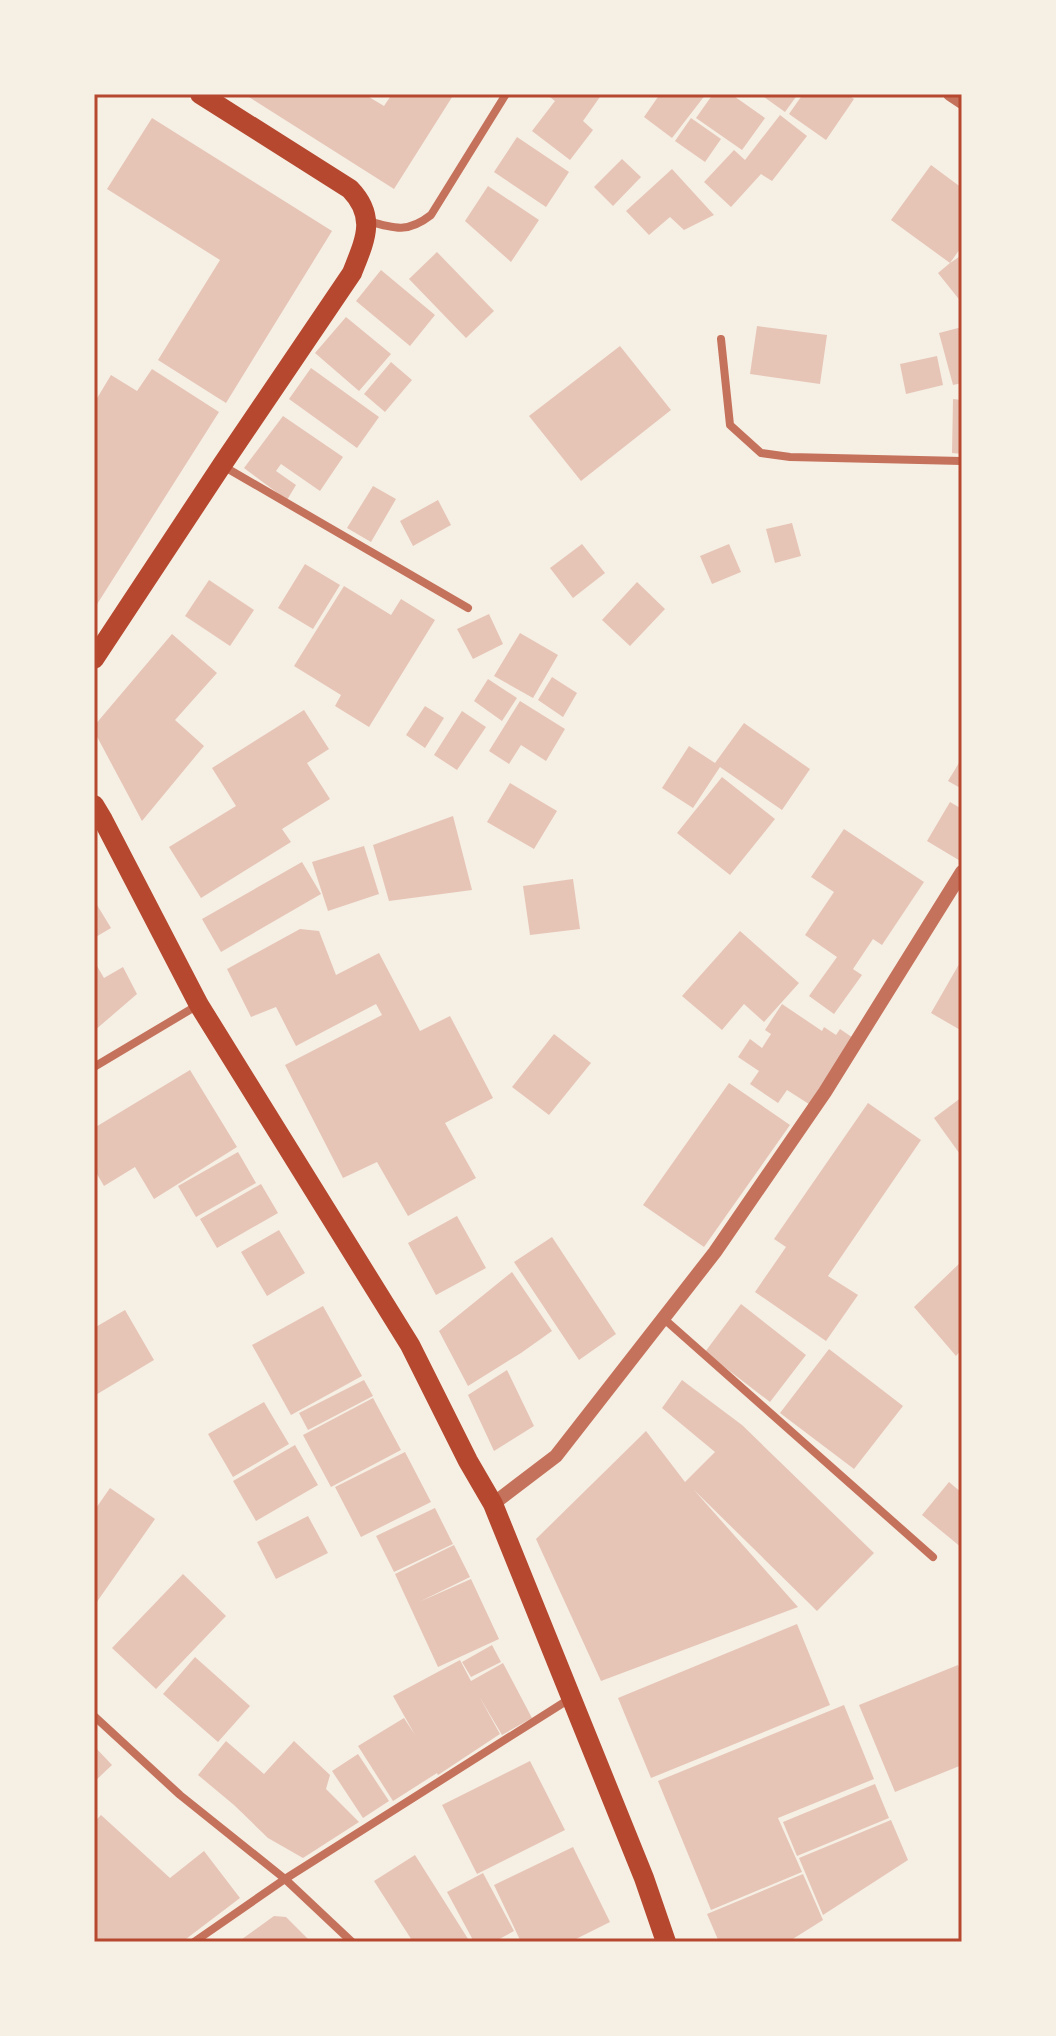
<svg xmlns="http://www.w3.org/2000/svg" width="1056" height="2036" viewBox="0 0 1056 2036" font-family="'Open Sans',sans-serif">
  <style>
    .building { fill: #e6c5b7 }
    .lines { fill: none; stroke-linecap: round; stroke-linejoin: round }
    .minor { stroke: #c5725c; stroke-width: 8 }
    .tertiary { stroke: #c5725c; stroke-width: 14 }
    .primary { stroke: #b5482f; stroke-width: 20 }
    .neatline { fill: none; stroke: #b5482f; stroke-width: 3 }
  </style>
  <rect width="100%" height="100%" fill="#f6efe4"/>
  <path class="building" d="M244,94H364L384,106L392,94H454L394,189Z
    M546,94H602L583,121L593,130L570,160L532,131L555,101Z
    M660,94H706L672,138L644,117Z
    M713,94H731L765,118L742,150L696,118Z
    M760,94H798L785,112Z
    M803,94H847L854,99L826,140L789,114Z
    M780,115L807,136L772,181L761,174L731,207L704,182L734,150L745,160Z
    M152,118L332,231L226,403L158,360L220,260L107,189Z
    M691,118L721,139L705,162L675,141Z
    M517,137L569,172L546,207L494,172Z
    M622,159L641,177L613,206L594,187Z
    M931,165L962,188V246L950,263L962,255V303L938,273L950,263L891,220Z
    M672,169L714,215L684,230L670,217L649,235L626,211Z
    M488,186L539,220L511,262L465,221Z
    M437,252L494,311L466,338L409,279Z
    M381,270L435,315L410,346L356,301Z
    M346,317L391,354L359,391L315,353Z
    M757,326L827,335L820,384L750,374Z
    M962,327V383L953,385L939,333Z
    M620,346L671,410L581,481L529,416Z
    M937,356L943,385L906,394L900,364Z
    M391,362L412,380L385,412L364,394Z
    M311,368L379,417L357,448L289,399Z
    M152,369L219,412L94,609V399L96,400L111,375L137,391Z
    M953,399L962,400V454L952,453Z
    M283,416L343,457L320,491L281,464L276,471L296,485L287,500L244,468Z
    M373,486L396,499L371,542L347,528Z
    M438,500L451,525L413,546L400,521Z
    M792,523L801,556L775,563L766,529Z
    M582,544L605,573L573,598L550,568Z
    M729,544L741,572L712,584L700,556Z
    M305,564L340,585L313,629L278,608Z
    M209,580L254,610L230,646L185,616Z
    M637,582L665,609L630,646L602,620Z
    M344,586L391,615L401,599L435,620L369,727L335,706L341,695L294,666Z
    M489,614L503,644L473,659L457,629Z
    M520,633L558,655L533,698L494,676Z
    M172,634L217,673L175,720L204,746L142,821L94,731V726Z
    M552,677L577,693L563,717L538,700Z
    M488,679L517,698L502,721L474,701Z
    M520,701L565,729L546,761L521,745L509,764L489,751Z
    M425,706L444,718L425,748L406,735Z
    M304,710L329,749L307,763L330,799L282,829L291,842L201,898L169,847L236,806L212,768Z
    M462,711L486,727L457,770L434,755Z
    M744,723L810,769L782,810L720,767L693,808L662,788L689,746L715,763Z
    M962,758V789L948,781Z
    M722,777L775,819L730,875L677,833Z
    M510,783L557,811L534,849L487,822Z
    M950,802L962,809V862L927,841Z
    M453,816L472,890L389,901L373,845Z
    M844,829L924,882L882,945L873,939L853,969L862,975L834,1014L809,996L837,957L805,935L834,892L811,877Z
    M364,846L379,894L328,911L312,862Z
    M302,862L321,894L221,952L202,919Z
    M573,879L580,929L530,935L523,886Z
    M94,900L111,928L94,938Z
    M300,929L319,931L336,975L379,953L420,1031L450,1016L493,1098L445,1123L476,1178L408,1216L377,1162L343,1178L285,1065L382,1015L376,1004L296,1046L276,1007L251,1017L227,969Z
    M740,931L799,983L764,1022L744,1004L722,1030L682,996Z
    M962,959V1031L931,1013Z
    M94,961L104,978L123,967L137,994L94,1031Z
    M782,1004L822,1031L824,1027L836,1035L840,1029L856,1040L812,1106L787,1090L778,1103L750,1084L759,1071L738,1057L750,1039L762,1048L771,1034L765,1030Z
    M554,1034L591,1063L549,1115L512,1087Z
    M190,1070L237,1147L154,1199L135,1167L104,1186L94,1169V1128Z
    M729,1083L790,1125L704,1247L643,1205Z
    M962,1097V1157L934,1118Z
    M868,1103L921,1140L828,1276L858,1295L826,1341L755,1292L786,1247L774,1239Z
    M238,1152L256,1183L196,1217L178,1186Z
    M261,1184L278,1213L217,1248L200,1219Z
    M457,1216L486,1268L436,1295L408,1243Z
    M279,1230L305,1273L267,1296L241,1252Z
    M552,1237L616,1334L579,1360L514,1262Z
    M962,1261V1349L956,1356L914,1307Z
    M512,1272L552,1331L521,1353L468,1386L439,1331Z
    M741,1304L806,1355L770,1402L705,1352Z
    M323,1306L362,1376L291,1415L252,1345Z
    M125,1310L154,1360L94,1396V1328Z
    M829,1349L903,1406L854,1469L780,1413Z
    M507,1370L534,1426L494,1451L468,1395Z
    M364,1380L373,1396L308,1430L299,1413Z
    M682,1380L742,1425L874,1553L817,1611L694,1490L798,1607L601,1681L536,1539L646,1431L685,1482L715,1452L662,1408Z
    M373,1398L401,1450L331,1487L303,1435Z
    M264,1402L289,1444L233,1477L208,1434Z
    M295,1445L318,1485L256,1521L233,1481Z
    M405,1452L431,1502L361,1537L335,1487Z
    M949,1482L962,1493V1548L922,1515Z
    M110,1488L155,1519L94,1606V1511Z
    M435,1508L453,1544L394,1572L376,1536Z
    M308,1516L328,1553L276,1579L257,1542Z
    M454,1545L470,1577L419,1602L471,1579L499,1639L438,1667L395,1574Z
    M183,1574L226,1616L156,1689L112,1648Z
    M797,1624L830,1705L651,1778L618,1698Z
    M492,1645L501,1662L471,1677L462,1662Z
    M195,1657L250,1706L218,1742L163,1694Z
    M460,1660L471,1681L503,1663L532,1718L502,1735L479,1696L500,1734L438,1775L437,1773L393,1801L358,1746L404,1718L415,1735L393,1696Z
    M958,1665L962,1675V1765L895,1792L859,1705Z
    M844,1705L874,1779L778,1818L802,1872L711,1910L658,1781Z
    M226,1741L264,1774L294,1741L330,1775L326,1789L359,1822L303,1858L268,1838L234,1805L198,1775Z
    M94,1746L112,1765L94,1782Z
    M358,1754L389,1801L363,1818L332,1771Z
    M530,1761L565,1830L477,1874L442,1805Z
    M875,1784L889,1818L797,1856L783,1822Z
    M101,1815L170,1878L204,1851L240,1898L182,1942H94V1822Z
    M891,1820L908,1860L823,1915L799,1858Z
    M573,1847L610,1922L570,1942H521L494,1885Z
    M415,1855L470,1942H413L374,1881Z
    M483,1873L514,1931L494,1942H474L447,1892Z
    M803,1874L823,1920L788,1942H719L707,1914Z
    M274,1916L286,1917L311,1942H238Z"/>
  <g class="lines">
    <path class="minor" d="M368,221C395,229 408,233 431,215L506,94
      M721,339L730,425L761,453L790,457L962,461
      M223,466L468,608
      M94,1067L198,1005
      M663,1318L933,1557
      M94,1716L180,1795L285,1879L352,1942
      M194,1942L285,1879L571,1698"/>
    <path class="tertiary" d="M950,94L962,102
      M493,1504L556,1456L715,1252L825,1092L962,872"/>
    <path class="primary" d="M94,659L222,465L352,273C365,240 377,217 350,189L200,94
      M94,805L103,820L199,1005L410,1345L468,1461L493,1504L644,1878L666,1942"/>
  </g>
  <rect width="1056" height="2036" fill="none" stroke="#f6efe4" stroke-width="192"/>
  <rect x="96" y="96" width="864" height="1844" class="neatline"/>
</svg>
